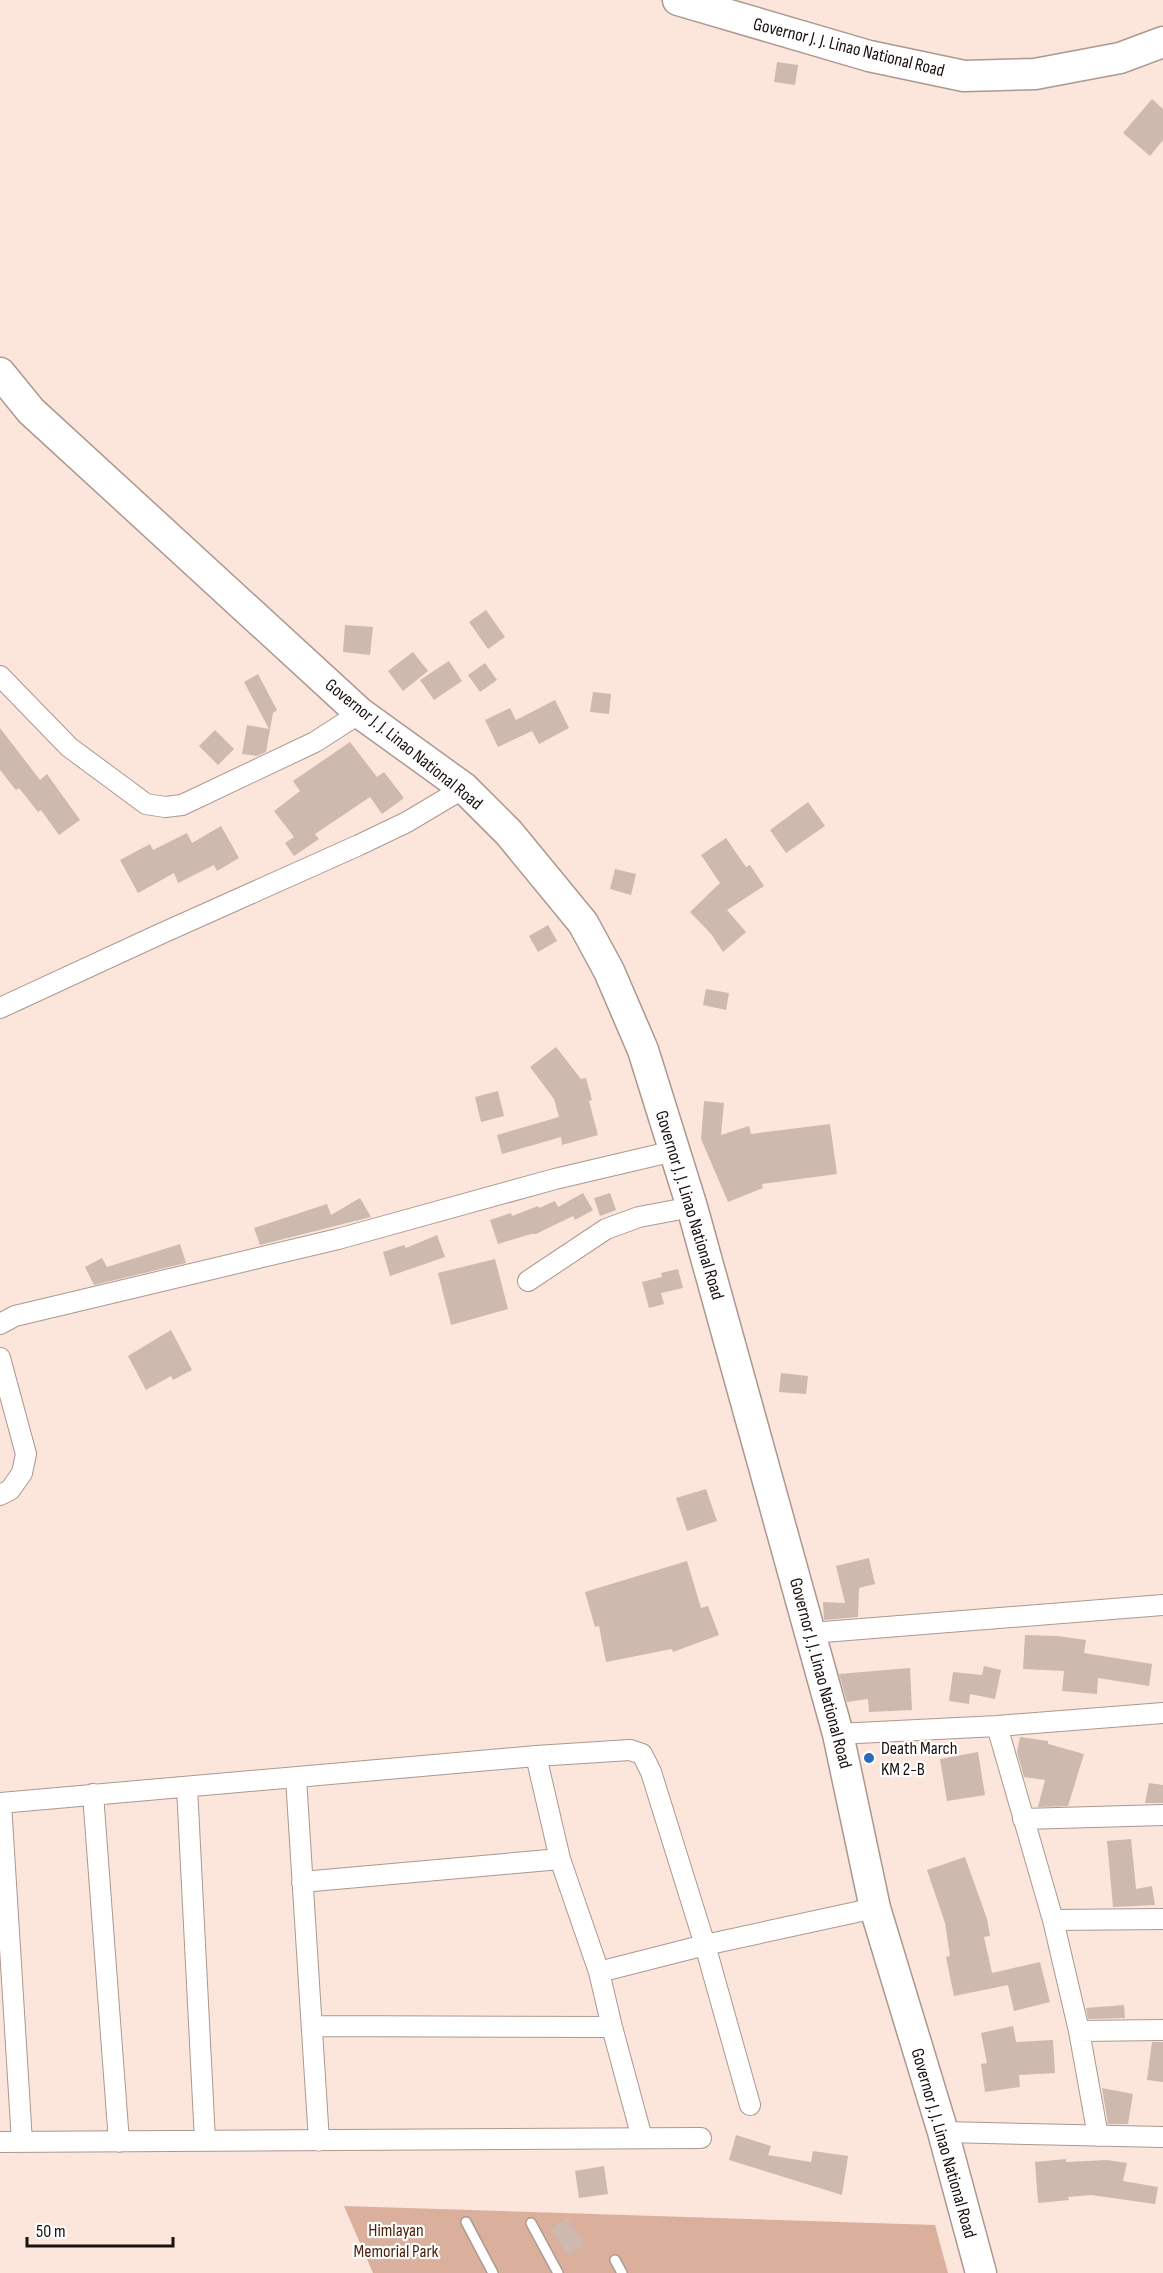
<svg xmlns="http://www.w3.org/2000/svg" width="1163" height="2273" viewBox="0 0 1163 2273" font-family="'Sofia Sans Condensed',sans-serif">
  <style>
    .green { fill: #dab09d }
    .building { fill: #ceb9af }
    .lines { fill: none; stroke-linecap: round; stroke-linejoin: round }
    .service-casing { stroke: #ac988f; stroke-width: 12 }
    .minor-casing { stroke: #ac988f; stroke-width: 22 }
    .primary-casing { stroke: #ac988f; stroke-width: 33 }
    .service { stroke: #fff; stroke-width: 9 }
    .minor { stroke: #fff; stroke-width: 20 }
    .primary { stroke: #fff; stroke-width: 30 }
    .poi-dot { fill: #286bbc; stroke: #fff; stroke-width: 2 }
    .labels { text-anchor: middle; stroke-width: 4.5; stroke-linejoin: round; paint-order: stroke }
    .street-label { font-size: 18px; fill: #19110e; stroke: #fff }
    .poi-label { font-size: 18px; fill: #19110e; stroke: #fff; text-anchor: start }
    .park-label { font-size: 18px; fill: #4c1f08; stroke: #fff }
  </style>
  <rect width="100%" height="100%" fill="#fce5db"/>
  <path class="green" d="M344,2206L935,2225L948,2273H373Z"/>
  <path class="building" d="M777,62L798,65L795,85L774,82Z
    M1152,99L1163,109V140L1150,156L1123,133Z
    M486,610L505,637L488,649L469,622Z
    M345,625L373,627L370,655L343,652Z
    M413,652L428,671L403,691L388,671Z
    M449,661L462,681L434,700L420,680Z
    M485,663L497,680L480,692L468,675Z
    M258,674L277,710L273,713L266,752L257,756L242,754L247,725L269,729L244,682Z
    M593,692L611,694L609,714L590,712Z
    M555,700L569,728L539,744L532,731L498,747L485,720L510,708L516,720Z
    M0,728L40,780L47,774L80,820L59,835L41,810L38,812L19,788L16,790L0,770Z
    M215,730L234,749L218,765L199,746Z
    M350,742L377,777L384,772L404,798L382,814L370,797L315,834L319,839L294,856L285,843L294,837L274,811L300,791L293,781Z
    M808,802L825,826L786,853L770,830Z
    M221,826L239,858L217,871L214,865L178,883L174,873L138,893L120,860L150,844L153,850L187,833L192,843Z
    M726,838L746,867L750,865L764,886L727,910L746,932L723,952L712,935L690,912L720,883L701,855Z
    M615,869L636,874L631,895L610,889Z
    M548,925L557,941L538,952L529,936Z
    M706,989L729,993L726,1010L703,1005Z
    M556,1047L581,1079L586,1078L592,1100L589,1101L598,1135L562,1145L561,1137L502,1154L497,1135L559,1117L554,1099L530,1067Z
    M498,1091L504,1116L481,1122L475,1097Z
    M704,1101L724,1103L721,1135L749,1126L751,1134L830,1124L837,1174L762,1184L763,1188L728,1202L701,1139Z
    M583,1193L593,1210L575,1220L573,1216L536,1234H531L498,1244L490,1220L511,1213L512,1216L538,1206L539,1208L555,1201L558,1207Z
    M610,1193L616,1210L600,1216L594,1198Z
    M360,1198L371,1217L260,1245L254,1228L327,1204L331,1215Z
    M437,1235L445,1257L390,1276L383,1252L404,1245L406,1248Z
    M180,1244L186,1263L94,1285L85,1267L102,1258L107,1267Z
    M495,1259L508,1309L451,1325L438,1273Z
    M678,1269L683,1288L661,1293L664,1304L649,1308L642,1282L662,1277L661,1273Z
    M171,1330L192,1370L173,1380L171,1376L146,1390L128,1356Z
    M781,1373L808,1376L806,1394L779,1392Z
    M706,1489L717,1521L687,1531L676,1498Z
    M869,1558L875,1584L859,1588L858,1617L824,1620L823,1602L845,1603L836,1566Z
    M687,1561L701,1608L708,1606L719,1635L673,1652L672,1649L606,1662L599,1626L595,1627L585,1592Z
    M1025,1635L1057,1636L1086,1640L1084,1653L1152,1664L1149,1686L1098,1678L1097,1694L1062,1691L1064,1671L1023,1669Z
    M984,1666L1001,1670L995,1699L970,1694L969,1704L949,1701L953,1672L982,1675Z
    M910,1668L912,1710L869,1712L868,1699L847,1702L839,1674Z
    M1020,1737L1048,1741V1744L1084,1754L1068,1806L1038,1807L1045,1780L1024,1777L1017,1752Z
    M978,1752L985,1795L947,1801L940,1759Z
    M1149,1783L1163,1785V1803H1145Z
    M1131,1839L1136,1889L1152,1886L1155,1905L1113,1907L1107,1841Z
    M965,1857L987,1919L990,1936L984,1937L992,1973L1040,1962L1050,2002L1014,2011L1008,1985L954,1996L946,1957L950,1956L945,1923L927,1870Z
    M1124,2005L1125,2018L1088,2019L1086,2008Z
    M1013,2026L1016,2042L1053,2040L1055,2073L1019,2075L1020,2087L985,2092L981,2064L987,2063L981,2033Z
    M1152,2042H1163V2082L1147,2080Z
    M1102,2088L1133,2094L1128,2124H1108Z
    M736,2135L771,2146L768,2155L811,2162L813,2151L848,2156L842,2195L729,2160Z
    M1066,2159V2162L1107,2160L1127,2163L1123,2181L1158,2187L1155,2204L1091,2195L1068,2197L1069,2200L1038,2203L1035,2162Z
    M604,2166L608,2194L579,2198L575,2171Z
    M567,2218L584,2244L569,2256L550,2229Z"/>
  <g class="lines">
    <defs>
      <path id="service" d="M466,2222L493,2273
        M531,2223L558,2273
        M615,2260L622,2273"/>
      <path id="minor" d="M0,676L69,747L146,804L165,807L182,805L315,742L360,713
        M0,1008L158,935L359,845L407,822L464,788
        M528,1281L606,1229L639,1217L692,1207
        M0,1324L15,1316L338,1239L555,1179L674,1151
        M0,1358L26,1454L22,1473L10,1490L0,1495
        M811,1633L1163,1605
        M997,1726L1053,1920L1079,2031L1098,2136
        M838,1734L997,1726L1163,1713
        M536,1756L560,1859L599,1972L612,2027L642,2138
        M296,1778L319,2141
        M187,1787L205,2141
        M93,1794L119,2142
        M0,1803L536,1756L630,1750L642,1754L651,1772L705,1945L750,2105
        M1,1803L22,2142
        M1023,1819L1163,1815
        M302,1882L560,1859
        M1053,1920L1163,1919
        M599,1972L705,1945L875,1908
        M312,2026L612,2027
        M1079,2031L1163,2030
        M943,2132L1163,2137
        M0,2142L701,2138"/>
      <path id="primary" d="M678,0L869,56L964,76L1035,74L1120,58L1163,42
        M0,373L31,411L360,713L464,788L509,833L583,923L609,971L643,1050L692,1207L838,1734L875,1908L943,2132L981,2273"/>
    </defs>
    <use href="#service" class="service-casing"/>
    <use href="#minor" class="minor-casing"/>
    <use href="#primary" class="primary-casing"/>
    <use href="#service" class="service"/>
    <use href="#minor" class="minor"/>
    <use href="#primary" class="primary"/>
  </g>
  <circle class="poi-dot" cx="869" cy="1758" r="6"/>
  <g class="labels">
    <g class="street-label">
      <text transform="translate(849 47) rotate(14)" y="6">Governor J. J. Linao National Road</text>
      <text transform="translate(404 744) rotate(39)" y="6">Governor J. J. Linao National Road</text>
      <text transform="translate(690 1205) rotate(73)" y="6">Governor J. J. Linao National Road</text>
      <text transform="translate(821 1673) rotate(75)" y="6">Governor J. J. Linao National Road</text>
      <text transform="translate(944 2143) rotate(74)" y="6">Governor J. J. Linao National Road</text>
    </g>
    <g class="poi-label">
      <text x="881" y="1754">Death March<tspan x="881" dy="21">KM 2-B</tspan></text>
    </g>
    <g class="park-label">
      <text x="396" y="2236">Himlayan<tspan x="396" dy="21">Memorial Park</tspan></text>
    </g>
  </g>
  <path d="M27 2237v9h146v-9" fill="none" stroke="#19110e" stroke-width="3"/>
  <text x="36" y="2237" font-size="18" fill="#19110e" stroke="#ffffff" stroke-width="4.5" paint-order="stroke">50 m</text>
</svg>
